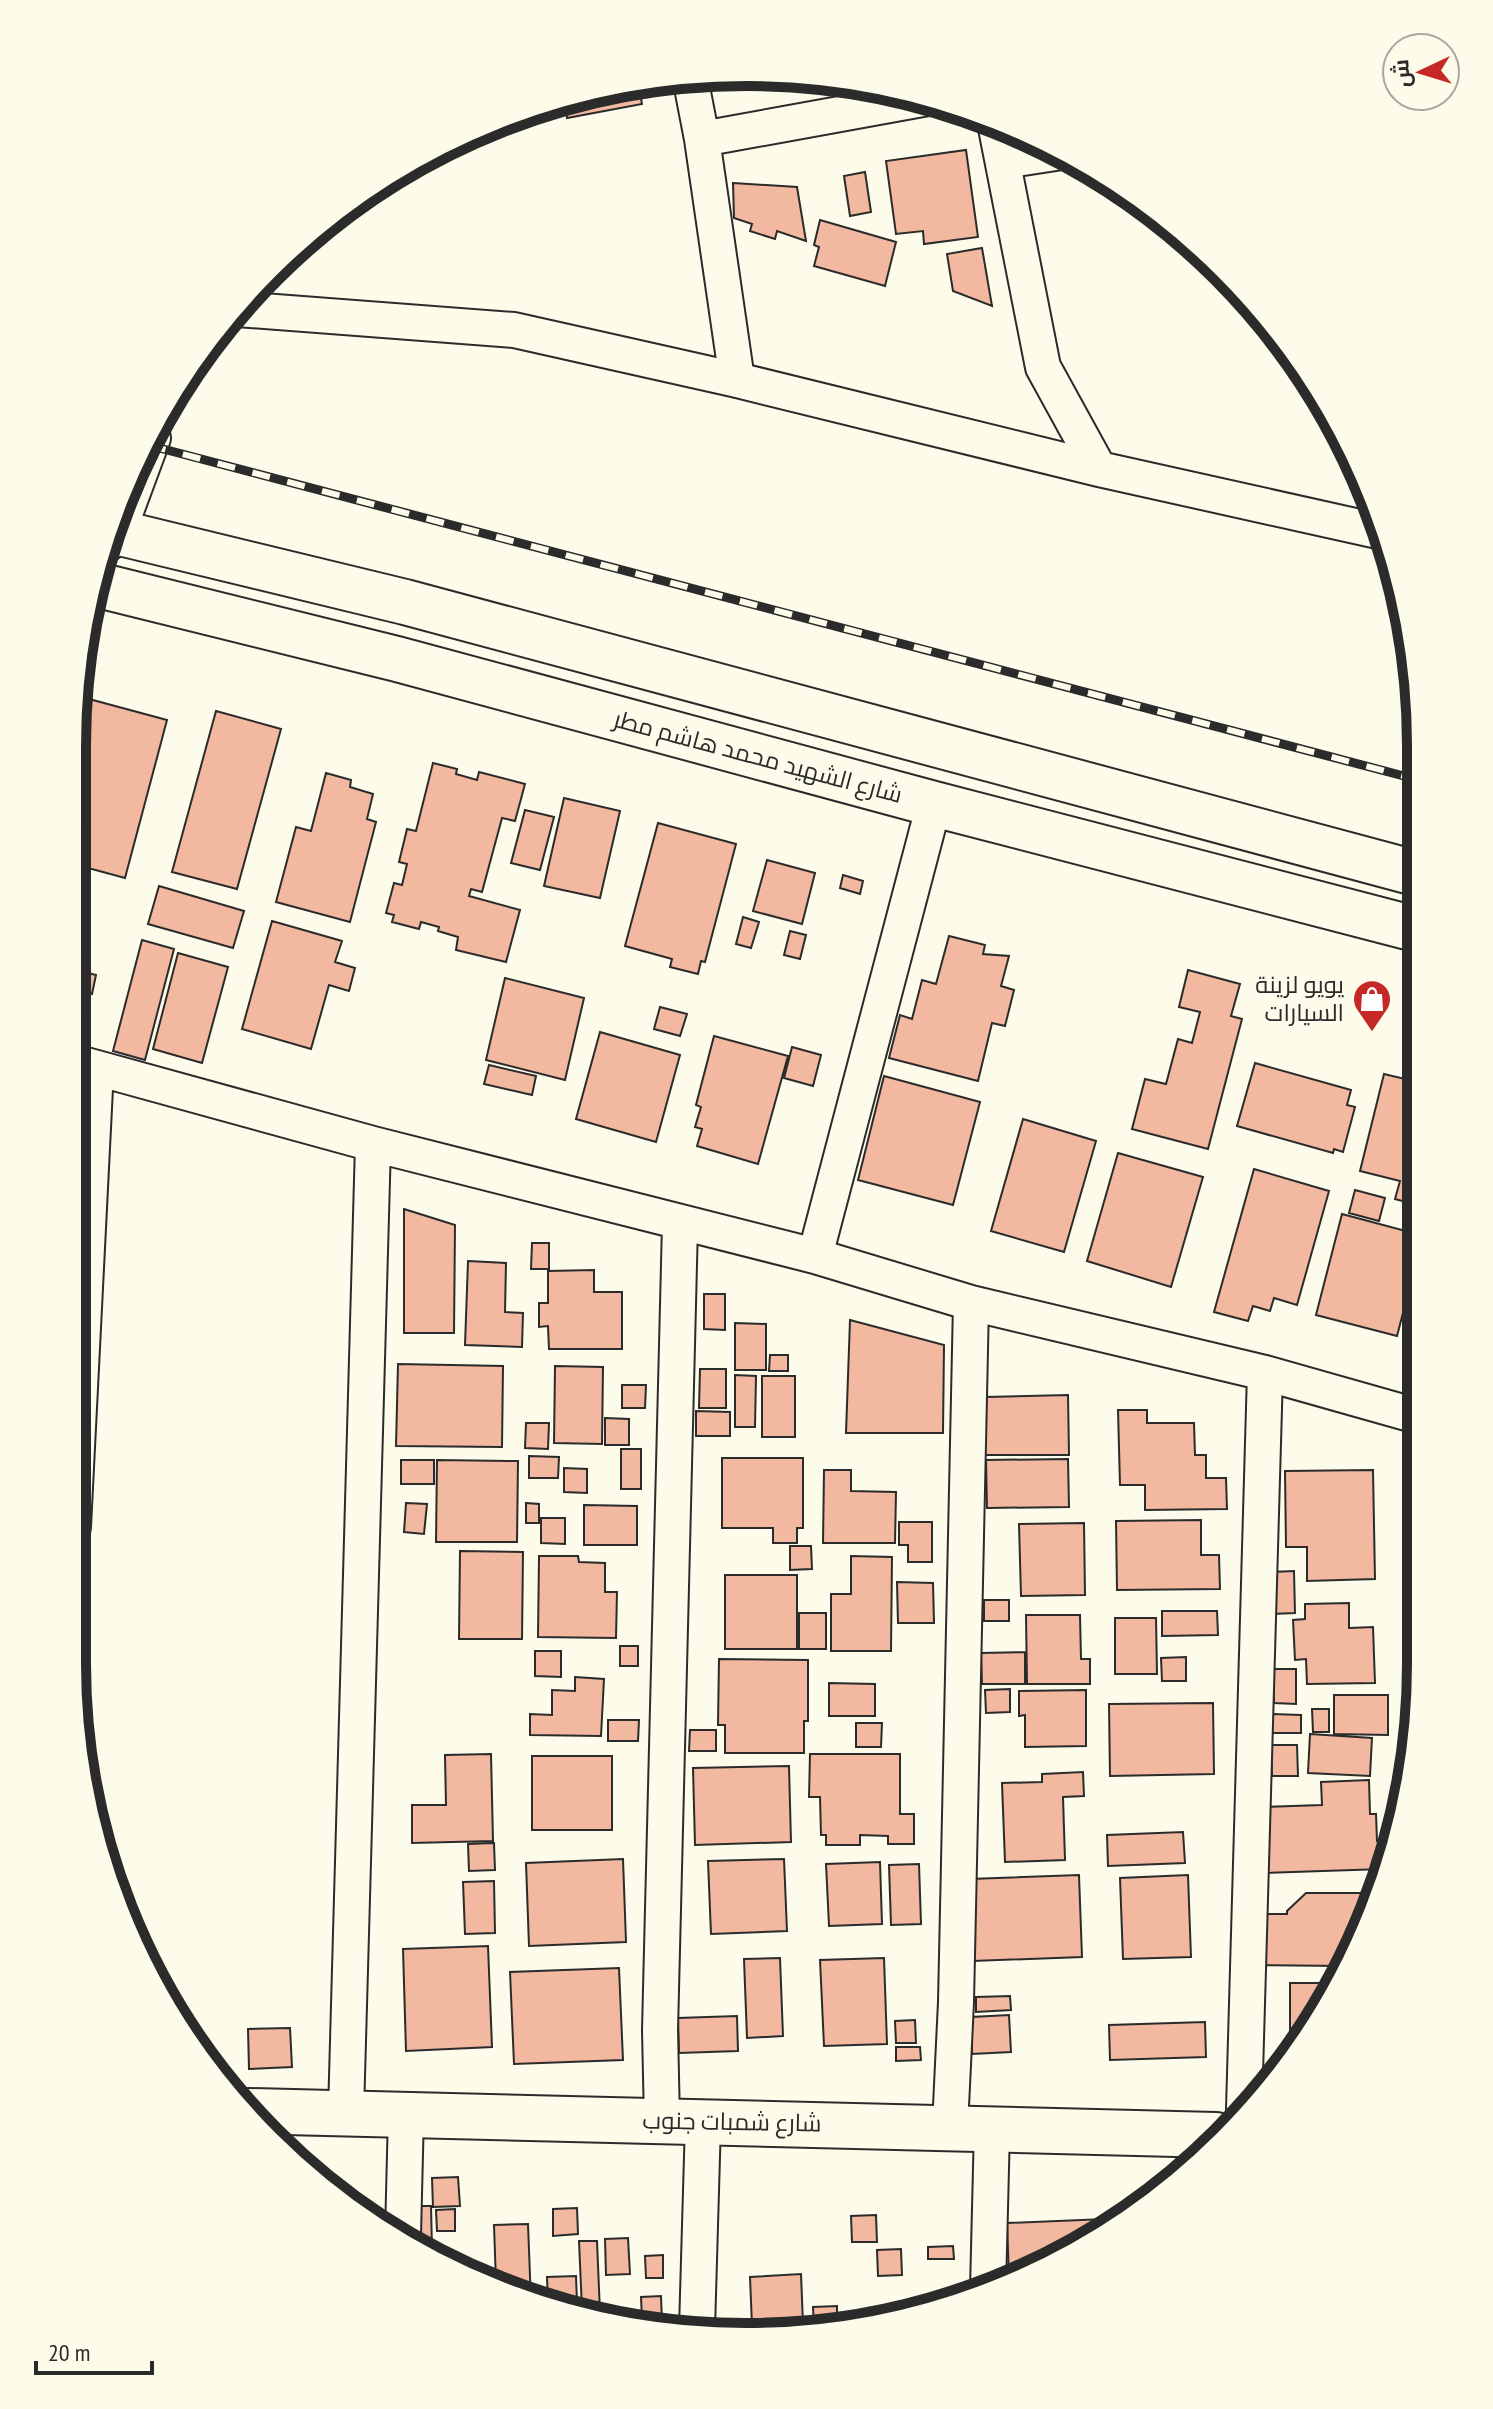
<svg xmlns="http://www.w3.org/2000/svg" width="1493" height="2409" viewBox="0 0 1493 2409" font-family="'PT Sans Narrow',Cairo,sans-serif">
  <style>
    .building { fill: #f2b8a0; stroke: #2b2b2b; stroke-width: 2 }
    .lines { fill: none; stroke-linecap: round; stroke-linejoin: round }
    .minor-casing { stroke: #2b2b2b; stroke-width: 38 }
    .tertiary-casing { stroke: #2b2b2b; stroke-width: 48 }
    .primary-casing { stroke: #2b2b2b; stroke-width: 48 }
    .minor { stroke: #fdfbea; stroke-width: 34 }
    .tertiary { stroke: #fdfbea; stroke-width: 44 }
    .primary { stroke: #fdfbea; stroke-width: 44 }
    .rail-casing { stroke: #2b2b2b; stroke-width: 9 }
    .rail { stroke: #fdfbea; stroke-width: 6; stroke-dasharray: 18; stroke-linecap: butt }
    .labels { text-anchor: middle; stroke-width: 6; stroke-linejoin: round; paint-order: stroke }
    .street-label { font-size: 24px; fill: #2b2b2b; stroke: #fdfbea }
    .poi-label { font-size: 24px; fill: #2b2b2b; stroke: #fdfbea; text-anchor: end }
    .rim { fill: none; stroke: #2b2b2b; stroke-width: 10 }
  </style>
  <rect width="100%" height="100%" fill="#fdfbea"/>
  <path class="building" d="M638,83L642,104L567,118L564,100Z
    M966,150L978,237L924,244L923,231L896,234L886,161Z
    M865,172L871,212L850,216L844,176Z
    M733,183L797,187L806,241L777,231L775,239L750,231L752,224L734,218Z
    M820,220L896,242L885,286L814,266L819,247L814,245Z
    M982,248L992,306L953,291L947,254Z
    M78,696L167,720L125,878L77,865Z
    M216,711L281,729L237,889L172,872Z
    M433,763L457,769L456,774L477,780L479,772L525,784L515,821L502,818L482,892L471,889L469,896L520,910L506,962L456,950L458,937L438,931L439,927L421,922L419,929L392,922L394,915L386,913L394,883L402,885L407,864L399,862L407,829L416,831Z
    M326,773L351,780L350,787L373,794L367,819L376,822L350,922L276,902L296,827L311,831Z
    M564,798L620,811L600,898L544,886Z
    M525,810L554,817L540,870L511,863Z
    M658,823L736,844L705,962L701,961L698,974L670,967L672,959L625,946Z
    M767,860L815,873L802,924L753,911Z
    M843,875L863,881L860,894L840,888Z
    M159,886L244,911L233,948L148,924Z
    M743,917L759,922L751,948L736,944Z
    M272,921L342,941L335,962L355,968L349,991L329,985L311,1049L242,1029Z
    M790,931L806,935L800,959L784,955Z
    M949,936L985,945L983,954L1009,956L1001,986L1014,990L1005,1026L992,1023L978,1081L889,1058L900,1015L912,1019L922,980L936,984Z
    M142,940L174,949L145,1060L113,1051Z
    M178,953L228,967L202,1063L153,1049Z
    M76,970L96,975L92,994L76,990Z
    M1188,970L1240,984L1231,1016L1242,1019L1208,1149L1132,1129L1145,1079L1166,1084L1178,1039L1192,1043L1200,1012L1179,1007Z
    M505,978L584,998L565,1080L486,1060Z
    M660,1007L687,1014L680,1036L654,1029Z
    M600,1032L680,1055L656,1142L576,1119Z
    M714,1036L788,1056L758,1164L697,1146L702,1129L695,1127L701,1107L696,1105Z
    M792,1047L821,1055L813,1086L784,1078Z
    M1255,1063L1351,1090L1347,1105L1355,1107L1343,1152L1334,1149L1333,1153L1237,1126Z
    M489,1065L536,1076L532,1095L484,1084Z
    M1384,1074L1418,1082L1417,1205L1395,1199L1400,1181L1360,1171Z
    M884,1076L980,1102L953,1205L858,1180Z
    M1023,1119L1096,1141L1064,1252L991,1231Z
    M1118,1153L1203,1177L1171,1287L1087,1261Z
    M1254,1169L1329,1191L1297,1305L1274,1298L1270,1311L1253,1306L1248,1321L1214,1312Z
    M1355,1190L1385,1198L1379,1221L1349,1213Z
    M404,1209L455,1225L454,1333H404Z
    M1342,1214L1417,1234V1259L1397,1336L1316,1315Z
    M532,1243H549V1269H531Z
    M468,1261L506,1263L505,1312L523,1313L522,1347L465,1345Z
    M594,1270V1292H622V1349H549L548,1326L539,1327V1303H548V1271Z
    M704,1294H725V1330L704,1329Z
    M850,1320L944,1345L943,1433H846Z
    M735,1323L766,1324V1370H735Z
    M770,1355H788V1371H769Z
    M398,1364L503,1366L502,1447L396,1446Z
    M555,1366L603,1367L602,1444L554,1443Z
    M700,1369H726V1408H699Z
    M735,1375L756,1376L755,1427H735Z
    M762,1376H795V1437H762Z
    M622,1385H646L645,1408H622Z
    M1068,1395L1069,1455H977L976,1422H986L985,1397Z
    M1118,1410H1147V1423H1194L1195,1455H1206V1478H1226L1227,1509L1145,1510V1485H1120Z
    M696,1411L730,1412V1436H696Z
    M605,1418L629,1419V1445H605Z
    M526,1423H549L548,1449L525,1448Z
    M621,1449H641V1489H621Z
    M529,1456L559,1457L558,1478H529Z
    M722,1458H803V1528H797V1543H773V1528H722Z
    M1068,1459L1069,1507L987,1508L986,1460Z
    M401,1460H434V1484H401Z
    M437,1460L518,1461L517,1542H436Z
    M564,1468L587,1469V1493L564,1492Z
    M824,1470H851V1491L896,1492L895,1543H823Z
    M1373,1470L1375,1579L1307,1581V1547H1286L1285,1471Z
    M1416,1496V1587H1407L1405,1497Z
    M406,1503L427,1504L424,1534L404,1532Z
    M526,1503L539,1504V1523H526Z
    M584,1505L637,1506V1545H584Z
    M541,1518H565V1544L541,1543Z
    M1201,1520V1555H1219L1220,1589L1117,1590L1116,1521Z
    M899,1522H932V1562H908V1545H899Z
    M1084,1523L1085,1595L1021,1596L1019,1524Z
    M790,1546H811L812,1569L790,1570Z
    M460,1551L523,1552L522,1639H459Z
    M539,1556H578L579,1562L605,1563V1592H617L616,1638L538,1637Z
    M851,1556L892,1557L891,1651H831V1594H851Z
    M1294,1571L1295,1613L1272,1614L1271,1572Z
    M725,1575H797V1649H725Z
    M897,1582L933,1583L934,1623H898Z
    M984,1600H1009V1621H984Z
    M1349,1603V1628L1373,1627L1375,1683L1307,1684L1306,1659L1295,1660L1293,1620L1305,1619V1604Z
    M1162,1611H1217L1218,1635L1162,1636Z
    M799,1613H826V1649H799Z
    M1404,1614H1416V1686H1406Z
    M1026,1615H1080L1081,1659H1090V1684H1027Z
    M1115,1618H1156L1157,1674H1115Z
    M620,1646H638V1666H620Z
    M535,1651H561V1677L535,1676Z
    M1025,1652V1684H982L981,1653Z
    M1186,1657V1681H1162L1161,1658Z
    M719,1659L808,1660V1721H804V1753H725V1725H718Z
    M1273,1669H1296V1704L1274,1703Z
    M575,1677L604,1679L601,1736L530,1735V1714L552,1715V1690L575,1691Z
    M829,1683L875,1684V1716H829Z
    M1010,1689V1712L986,1713L985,1690Z
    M1086,1690V1746L1025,1747V1715L1019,1716V1691Z
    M1334,1695H1388V1735L1334,1734Z
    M1413,1699H1415L1414,1754Z
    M1213,1703L1214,1774L1110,1776L1109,1704Z
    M1312,1709H1329V1732H1313Z
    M1272,1714L1301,1715V1733H1272Z
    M608,1720H639L638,1741H608Z
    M856,1723H882L881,1747H856Z
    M690,1730H716V1751H689Z
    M1310,1734L1372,1738L1370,1776L1308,1773Z
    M1271,1745H1297L1298,1776H1272Z
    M491,1754L493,1841L412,1843V1805H446L445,1755Z
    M810,1754H900V1814H914V1844H888V1836L860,1835V1845H826V1835H821L820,1797H809Z
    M532,1756H612V1830H532Z
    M789,1766L791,1842L695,1845L693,1768Z
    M1083,1772L1084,1796L1063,1797L1065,1860L1005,1862L1002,1783L1042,1782V1774Z
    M1369,1780L1370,1814H1376L1377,1841H1390L1383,1869L1266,1873L1264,1807L1322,1805L1321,1782Z
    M1183,1832L1185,1863L1108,1866L1107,1835Z
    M494,1843L495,1870L469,1871L468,1844Z
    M623,1859L626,1942L529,1946L526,1863Z
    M784,1859L787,1931L711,1934L708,1861Z
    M880,1862L882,1924L829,1926L826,1864Z
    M919,1864L921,1924L891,1925L889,1865Z
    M1079,1875L1082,1957L973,1961L970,1879Z
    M1188,1875L1191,1957L1123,1959L1120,1878Z
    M494,1881L495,1933L465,1934L463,1882Z
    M1306,1893H1364V1930L1344,1966L1254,1965L1255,1914H1287V1911Z
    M488,1946L492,2047L406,2051L403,1949Z
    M780,1958L783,2036L747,2038L744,1959Z
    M884,1958L887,2044L824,2046L820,1960Z
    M619,1968L623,2060L514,2064L510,1972Z
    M1290,1983H1334L1290,2059Z
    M1010,1996L1011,2010L976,2012V1997Z
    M1009,2015L1011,2052L972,2054L971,2017Z
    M737,2016L738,2051L679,2053L678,2018Z
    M915,2020L916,2043H896L895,2021Z
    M1205,2022L1206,2057L1110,2060L1109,2025Z
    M290,2028L292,2067L249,2069L248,2029Z
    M896,2047H920L921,2060L896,2061Z
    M458,2177L460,2206L433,2207L432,2178Z
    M417,2206H431L432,2249L419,2242Z
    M374,2208V2218L357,2209Z
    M577,2208L578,2234L553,2236V2209Z
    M455,2209V2231H437L436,2210Z
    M876,2215L877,2242H852L851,2216Z
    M1105,2219L1106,2231L1009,2279L1007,2223Z
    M528,2224L531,2302L496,2283L494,2225Z
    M628,2238L630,2274L606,2275L605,2239Z
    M579,2241H597L600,2313L582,2310Z
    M953,2246L954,2259H928V2247Z
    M901,2249L902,2275L878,2276L877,2250Z
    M663,2255V2278H646L645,2256Z
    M801,2274L803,2324L752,2326L750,2277Z
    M576,2276L577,2302L548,2303L547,2277Z
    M661,2296L662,2323L642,2320L641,2297Z
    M837,2306V2322L814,2326L813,2307Z"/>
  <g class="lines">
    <defs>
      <path id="minor" d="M690,77L702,139L737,380
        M995,123L1043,367L1099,469
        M702,139L928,98
        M1004,161L1062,152
        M237,309L514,330L737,380L1099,469L1382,532
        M109,543L126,511L153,438
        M75,1062L373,1144L815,1256L971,1303L1265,1373L1417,1416
        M815,1256L934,804
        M73,1527L96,1068
        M1244,2109L1265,1373
        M346,2113L373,1144
        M662,2121L660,2030L680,1224
        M950,2127L956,2002L971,1303
        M403,2234L406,2114
        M988,2289L992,2128
        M697,2329L703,2122"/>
      <path id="tertiary" d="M249,2111L1216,2135"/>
      <path id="primary" d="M112,531L405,602L1419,874
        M98,585L397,659L934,804L1419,930"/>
    </defs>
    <use href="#minor" class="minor-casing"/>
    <use href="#tertiary" class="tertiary-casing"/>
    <use href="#primary" class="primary-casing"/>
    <use href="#minor" class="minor"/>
    <use href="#tertiary" class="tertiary"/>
    <use href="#primary" class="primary"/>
    <defs>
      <path id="rail" d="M148,445L1419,780"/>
    </defs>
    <use href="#rail" class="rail-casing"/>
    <use href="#rail" class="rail"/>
  </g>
  <defs>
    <symbol id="shop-pin" viewBox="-11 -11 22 30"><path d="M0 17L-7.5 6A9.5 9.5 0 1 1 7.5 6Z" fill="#c62828" stroke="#fdfbea"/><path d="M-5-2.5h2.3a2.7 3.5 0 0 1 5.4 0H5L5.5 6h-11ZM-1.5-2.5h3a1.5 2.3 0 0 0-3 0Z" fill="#fff"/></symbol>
  </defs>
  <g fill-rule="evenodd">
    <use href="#shop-pin" x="1350" y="977" width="44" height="60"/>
  </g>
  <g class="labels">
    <g class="street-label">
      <text transform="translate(758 757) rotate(15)" y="8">شارع الشهيد محمد هاشم مطر</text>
      <text transform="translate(732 2122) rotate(1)" y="8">شارع شمبات جنوب</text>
    </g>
    <g class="poi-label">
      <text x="1344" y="993">يويو لزينة<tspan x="1344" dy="28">السيارات</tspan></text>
    </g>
  </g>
  <path d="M0 0H1493V2409H0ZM746 86H747A660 660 0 0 1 1407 746V1663A660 660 0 0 1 747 2323H746A660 660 0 0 1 86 1663V746A660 660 0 0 1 746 86Z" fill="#fdfbea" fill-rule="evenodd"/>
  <path class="rim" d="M746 86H747A660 660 0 0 1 1407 746V1663A660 660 0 0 1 747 2323H746A660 660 0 0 1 86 1663V746A660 660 0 0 1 746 86Z"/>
  <g transform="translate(1421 72) rotate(266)"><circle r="38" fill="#fdfbea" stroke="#a9a89e" stroke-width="2"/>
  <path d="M0-6L14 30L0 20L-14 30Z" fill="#c62828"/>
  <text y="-12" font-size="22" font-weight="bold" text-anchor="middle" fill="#2b2b2b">ش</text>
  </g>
  <path d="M36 2361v12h116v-12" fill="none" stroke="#2b2b2b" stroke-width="4"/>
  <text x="48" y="2361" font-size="24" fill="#2b2b2b" stroke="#fdfbea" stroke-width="6" paint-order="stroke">20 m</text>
</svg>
